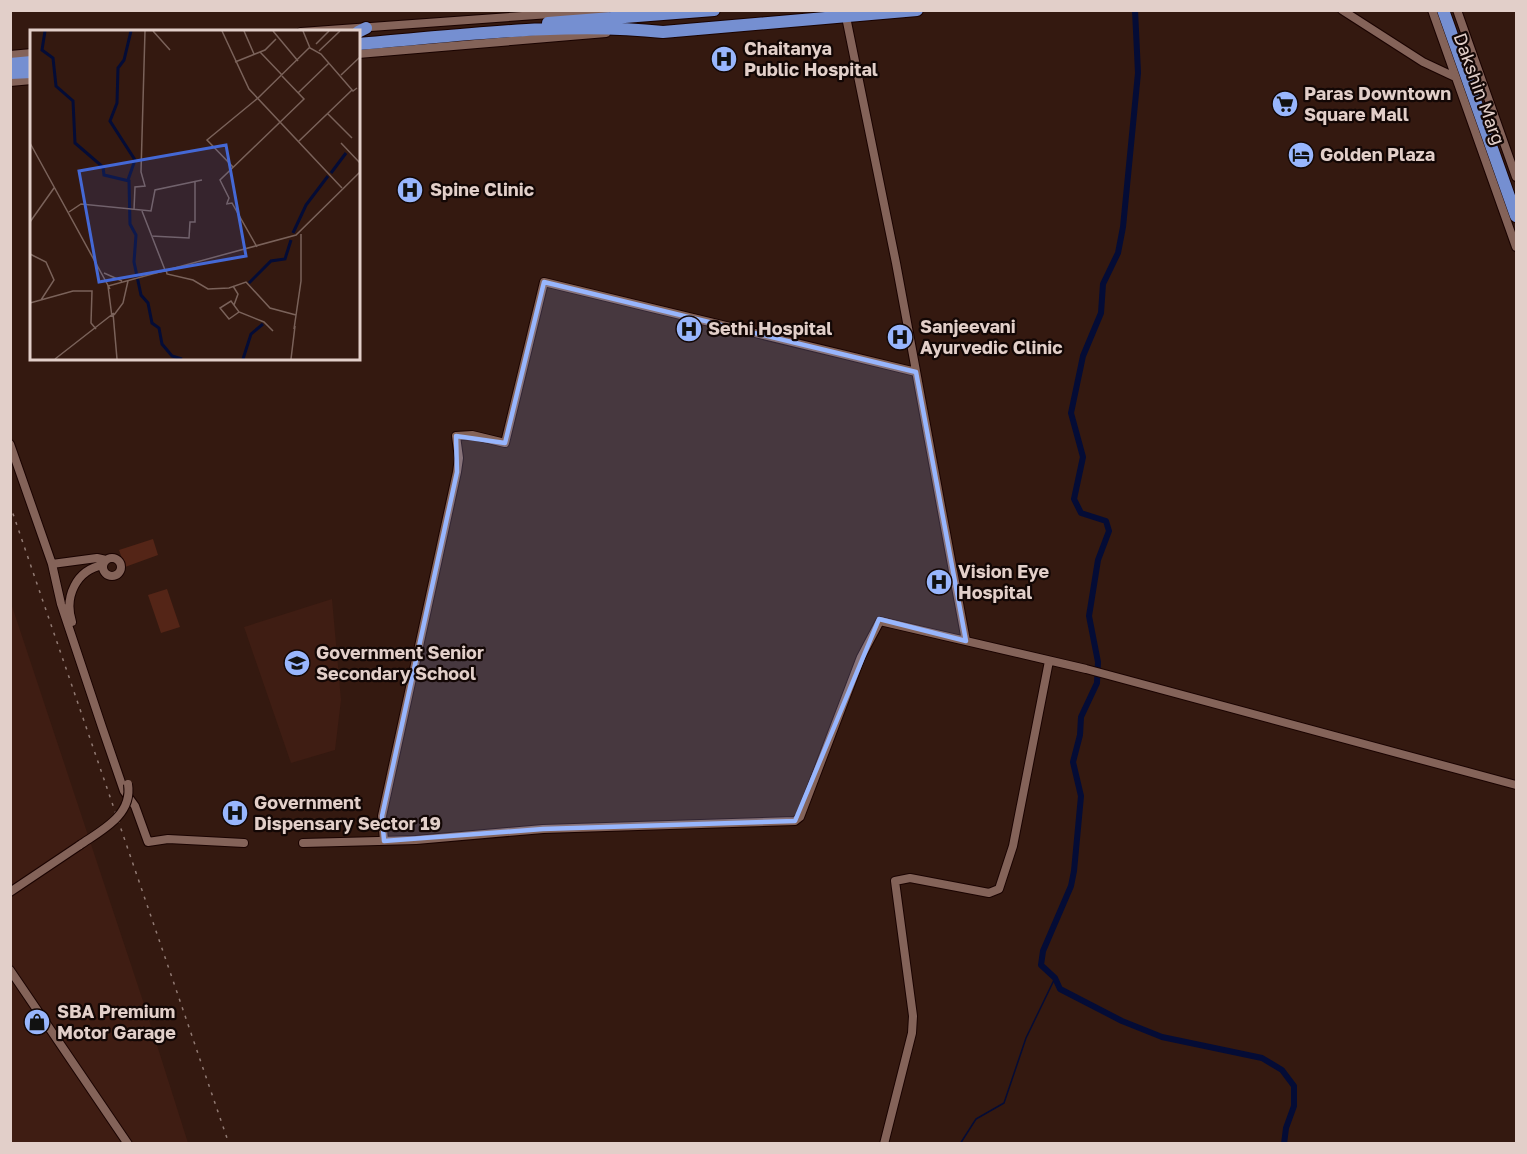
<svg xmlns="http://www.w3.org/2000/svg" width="1527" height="1154" font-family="'Golos Text',sans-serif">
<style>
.built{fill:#3f1d13}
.green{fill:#542517}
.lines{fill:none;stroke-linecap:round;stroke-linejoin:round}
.stream{stroke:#040c36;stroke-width:1.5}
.canal{stroke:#040c36;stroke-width:6}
.minor-casing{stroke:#1a0300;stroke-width:10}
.highway-casing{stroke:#1a0300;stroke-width:14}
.minor{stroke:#846359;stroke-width:8}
.highway{stroke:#758fd1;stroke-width:12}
.rail{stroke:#917a73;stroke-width:1.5;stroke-dasharray:3 6;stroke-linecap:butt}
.minor-bridge-casing{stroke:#1a0300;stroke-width:10;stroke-linecap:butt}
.minor-bridge{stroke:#846359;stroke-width:8}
.marked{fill:#98b6fd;fill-opacity:0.2;stroke:#98b6fd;stroke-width:4.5;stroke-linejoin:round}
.labels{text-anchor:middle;stroke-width:4.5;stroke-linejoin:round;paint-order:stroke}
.poi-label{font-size:18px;font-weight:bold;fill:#e2cfc9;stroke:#130705;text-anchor:start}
.street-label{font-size:18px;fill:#e2cfc9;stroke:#130705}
.inset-river{fill:none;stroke:#040c36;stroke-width:3}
.inset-road{fill:none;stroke:#7a625a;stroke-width:1.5}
.view{fill:#4468d5;fill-opacity:0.15;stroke:#4468d5;stroke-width:3}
.inset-edge{fill:none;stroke:#e2cfc9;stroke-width:3}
</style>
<rect width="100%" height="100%" fill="#341910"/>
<path class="built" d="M 332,599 L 341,700 L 335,750 L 291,763 L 244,627 Z
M 10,600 L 144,1004 L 188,1143 L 11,1143 Z"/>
<path class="green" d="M 153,539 L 158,555 L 125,567 L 119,550 Z
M 167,589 L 180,627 L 161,633 L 148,595 Z"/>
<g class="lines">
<path class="stream" d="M 960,1144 L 976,1119 L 1004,1103 L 1026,1038 L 1055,978"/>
<path class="canal" d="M 1135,10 L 1138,73 L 1123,227 L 1118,253 L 1103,284 L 1101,313 L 1083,356 L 1071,413 L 1083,457 L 1074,499 L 1081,513 L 1106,521 L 1109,531 L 1098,560 L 1089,616 L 1098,662 L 1097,683 L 1081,717 L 1080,735 L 1073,762 L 1081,796 L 1074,871 L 1071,886 L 1043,951 L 1041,965 L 1055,978 L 1060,989 L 1122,1021 L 1162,1037 L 1262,1058 L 1282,1070 L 1294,1086 L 1294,1106 L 1286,1128 L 1284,1144"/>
<defs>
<path id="minor" d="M 1342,10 L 1423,62 L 1455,77
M 1432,10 L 1516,247
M 1457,10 L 1516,177
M 845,12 L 896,263 L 966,641
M 301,32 L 606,10
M 358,54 L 606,33
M 10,55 L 32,53
M 10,82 L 32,80
M 10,444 L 52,564 L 97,558 L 106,560
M103 567a9 9 0 1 1 18 0a9 9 0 1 1-18 0Z
M 52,564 L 61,604 L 102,727 L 124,791 L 135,806 L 148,842 L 168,839 L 244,843
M 72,622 C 64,597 76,570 103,565
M 384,841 L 382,816 L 457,472 L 459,458 L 456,436 L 472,435 L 505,443 L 544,282 L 916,372
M 303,843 L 416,840 L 543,829 L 795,821 L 800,817 L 861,657 L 880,621 L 1086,669 L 1516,785
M 10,892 L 80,845
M 10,970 L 128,1144
M 884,1144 L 912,1033 L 913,1016 L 895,881 L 910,878 L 989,893 L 999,889 L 1013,846 L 1049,661"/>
<path id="highway" d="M 1443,10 L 1516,216
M 548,23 L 714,10
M 358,32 L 366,28
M 358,44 C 458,36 565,21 663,32 L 917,10
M 10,64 L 32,62
M 10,73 L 32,72"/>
</defs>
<use href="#minor" class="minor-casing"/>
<use href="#highway" class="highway-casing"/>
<use href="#minor" class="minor"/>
<use href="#highway" class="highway"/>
<path class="rail" d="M 10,505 L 229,1144"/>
<defs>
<path id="minor-bridge" d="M 80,845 C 102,830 133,815 128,784"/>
</defs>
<use href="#minor-bridge" class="minor-bridge-casing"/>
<use href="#minor-bridge" class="minor-bridge"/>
</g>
<path class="marked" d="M 544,282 L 916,372 L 966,641 L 879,619 L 795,821 L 543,829 L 384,841 L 382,816 L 457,472 L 456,436 L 505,443 Z"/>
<defs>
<symbol id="hospital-disc" viewBox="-11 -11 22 22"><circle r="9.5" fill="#98b6fd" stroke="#130705"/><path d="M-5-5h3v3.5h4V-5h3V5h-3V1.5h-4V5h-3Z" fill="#111"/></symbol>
<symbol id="supermarket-disc" viewBox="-11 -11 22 22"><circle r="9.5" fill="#98b6fd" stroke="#130705"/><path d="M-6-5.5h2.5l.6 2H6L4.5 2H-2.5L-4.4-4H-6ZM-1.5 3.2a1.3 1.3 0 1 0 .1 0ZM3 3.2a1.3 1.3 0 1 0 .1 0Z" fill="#111"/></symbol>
<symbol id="hotel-disc" viewBox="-11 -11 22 22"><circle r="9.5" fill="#98b6fd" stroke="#130705"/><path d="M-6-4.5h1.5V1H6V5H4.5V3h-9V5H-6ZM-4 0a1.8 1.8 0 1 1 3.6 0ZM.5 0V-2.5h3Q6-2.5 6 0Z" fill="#111"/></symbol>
<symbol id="school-disc" viewBox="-11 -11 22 22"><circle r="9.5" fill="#98b6fd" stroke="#130705"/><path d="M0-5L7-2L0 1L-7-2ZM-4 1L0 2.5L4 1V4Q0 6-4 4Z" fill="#111"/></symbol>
<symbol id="shop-disc" viewBox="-11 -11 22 22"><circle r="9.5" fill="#98b6fd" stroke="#130705"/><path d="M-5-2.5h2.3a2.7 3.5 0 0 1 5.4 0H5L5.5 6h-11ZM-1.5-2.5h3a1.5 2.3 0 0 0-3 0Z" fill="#111"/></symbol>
</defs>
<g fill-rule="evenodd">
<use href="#hospital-disc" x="709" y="44" width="30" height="30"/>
<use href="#supermarket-disc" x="1270" y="89" width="30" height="30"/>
<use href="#hotel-disc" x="1286" y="140" width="30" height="30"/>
<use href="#hospital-disc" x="395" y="175" width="30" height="30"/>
<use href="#hospital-disc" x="674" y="314" width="30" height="30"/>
<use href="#hospital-disc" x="885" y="322" width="30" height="30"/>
<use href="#hospital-disc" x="924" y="567" width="30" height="30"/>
<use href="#school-disc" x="282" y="648" width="30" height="30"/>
<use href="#hospital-disc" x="220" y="798" width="30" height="30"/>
<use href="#shop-disc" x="22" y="1007" width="30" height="30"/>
</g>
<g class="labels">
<g class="poi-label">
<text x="744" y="55">Chaitanya<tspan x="744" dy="21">Public Hospital</tspan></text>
<text x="1304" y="100">Paras Downtown<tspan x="1304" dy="21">Square Mall</tspan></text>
<text x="1320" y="161">Golden Plaza</text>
<text x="430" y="196">Spine Clinic</text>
<text x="920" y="333">Sanjeevani<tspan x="920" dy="21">Ayurvedic Clinic</tspan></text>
<text x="708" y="335">Sethi Hospital</text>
<text x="958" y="578">Vision Eye<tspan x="958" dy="21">Hospital</tspan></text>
<text x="316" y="659">Government Senior<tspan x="316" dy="21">Secondary School</tspan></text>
<text x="254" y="809">Government<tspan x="254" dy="21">Dispensary Sector 19</tspan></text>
<text x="57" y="1018">SBA Premium<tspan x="57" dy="21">Motor Garage</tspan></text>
</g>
<g class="street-label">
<text transform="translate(1479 89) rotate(70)" y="6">Dakshin Marg</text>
</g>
</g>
<g transform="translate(30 30)">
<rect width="330" height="330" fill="#341910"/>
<path class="inset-river" d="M 15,1 L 12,20 L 23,28 L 26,56 L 43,71 L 45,113 L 73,137 L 74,145 L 99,151 L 100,194 L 106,205 L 104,232 L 111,265 L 118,273 L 122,293 L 129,298 L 132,314 L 142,326 L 152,329M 301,143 L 316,123M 98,150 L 105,130 L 80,91 L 87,73 L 88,38 L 94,30 L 101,1M 263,203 L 276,175 L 298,146M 219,253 L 241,231 L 255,229 L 261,210M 213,329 L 221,304 L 233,294"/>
<path class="inset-road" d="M 123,1 L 140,20M 192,1 L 219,59 L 312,158M 214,1 L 224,24M 243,1 L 268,31M 273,1 L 280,18 L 291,24 L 323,61 L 327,58M 286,14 L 299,1M 289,21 L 310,1M 230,22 L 252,45M 205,32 L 235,20 L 246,9M 311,45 L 330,27M 268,63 L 299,33M 298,84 L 322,108M 269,111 L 322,60M 0,113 L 80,259M 311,113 L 330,133M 203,137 L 177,110 L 228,68 L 280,17M 197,173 L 199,168 L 190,150 L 274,69 L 252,46M 196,174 L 202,173 L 227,217M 104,180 L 105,157 L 115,156 L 111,142 L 115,1M 112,181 L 135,240M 39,182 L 51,174 L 121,181 L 125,160 L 172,150M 0,192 L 24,158M 121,206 L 159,208 L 160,192 L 165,192 L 165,152M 0,224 L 16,232 L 24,250 L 11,270M 136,239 L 137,244 L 163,250 L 178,259 L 199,258 L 216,252 L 240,278 L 266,285M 74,243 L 92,251M 203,256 L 208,264 L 204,275M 0,273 L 43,261 L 62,261 L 61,293 L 66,299M 209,282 L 199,289 L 190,278 L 201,271 L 209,282 L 234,292 L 243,301M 83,283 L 87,329M 84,285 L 93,273 L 98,251M 82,287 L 78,256 L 266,205 L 330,142M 264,299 L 271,251 L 271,204M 25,329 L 84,283M 261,329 L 265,296"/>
<path class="view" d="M 196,115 L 216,226 L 69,252 L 49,141 Z"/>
<rect width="330" height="330" class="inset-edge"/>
</g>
<rect width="1527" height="1154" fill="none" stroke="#e2cfc9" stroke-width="24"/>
</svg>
